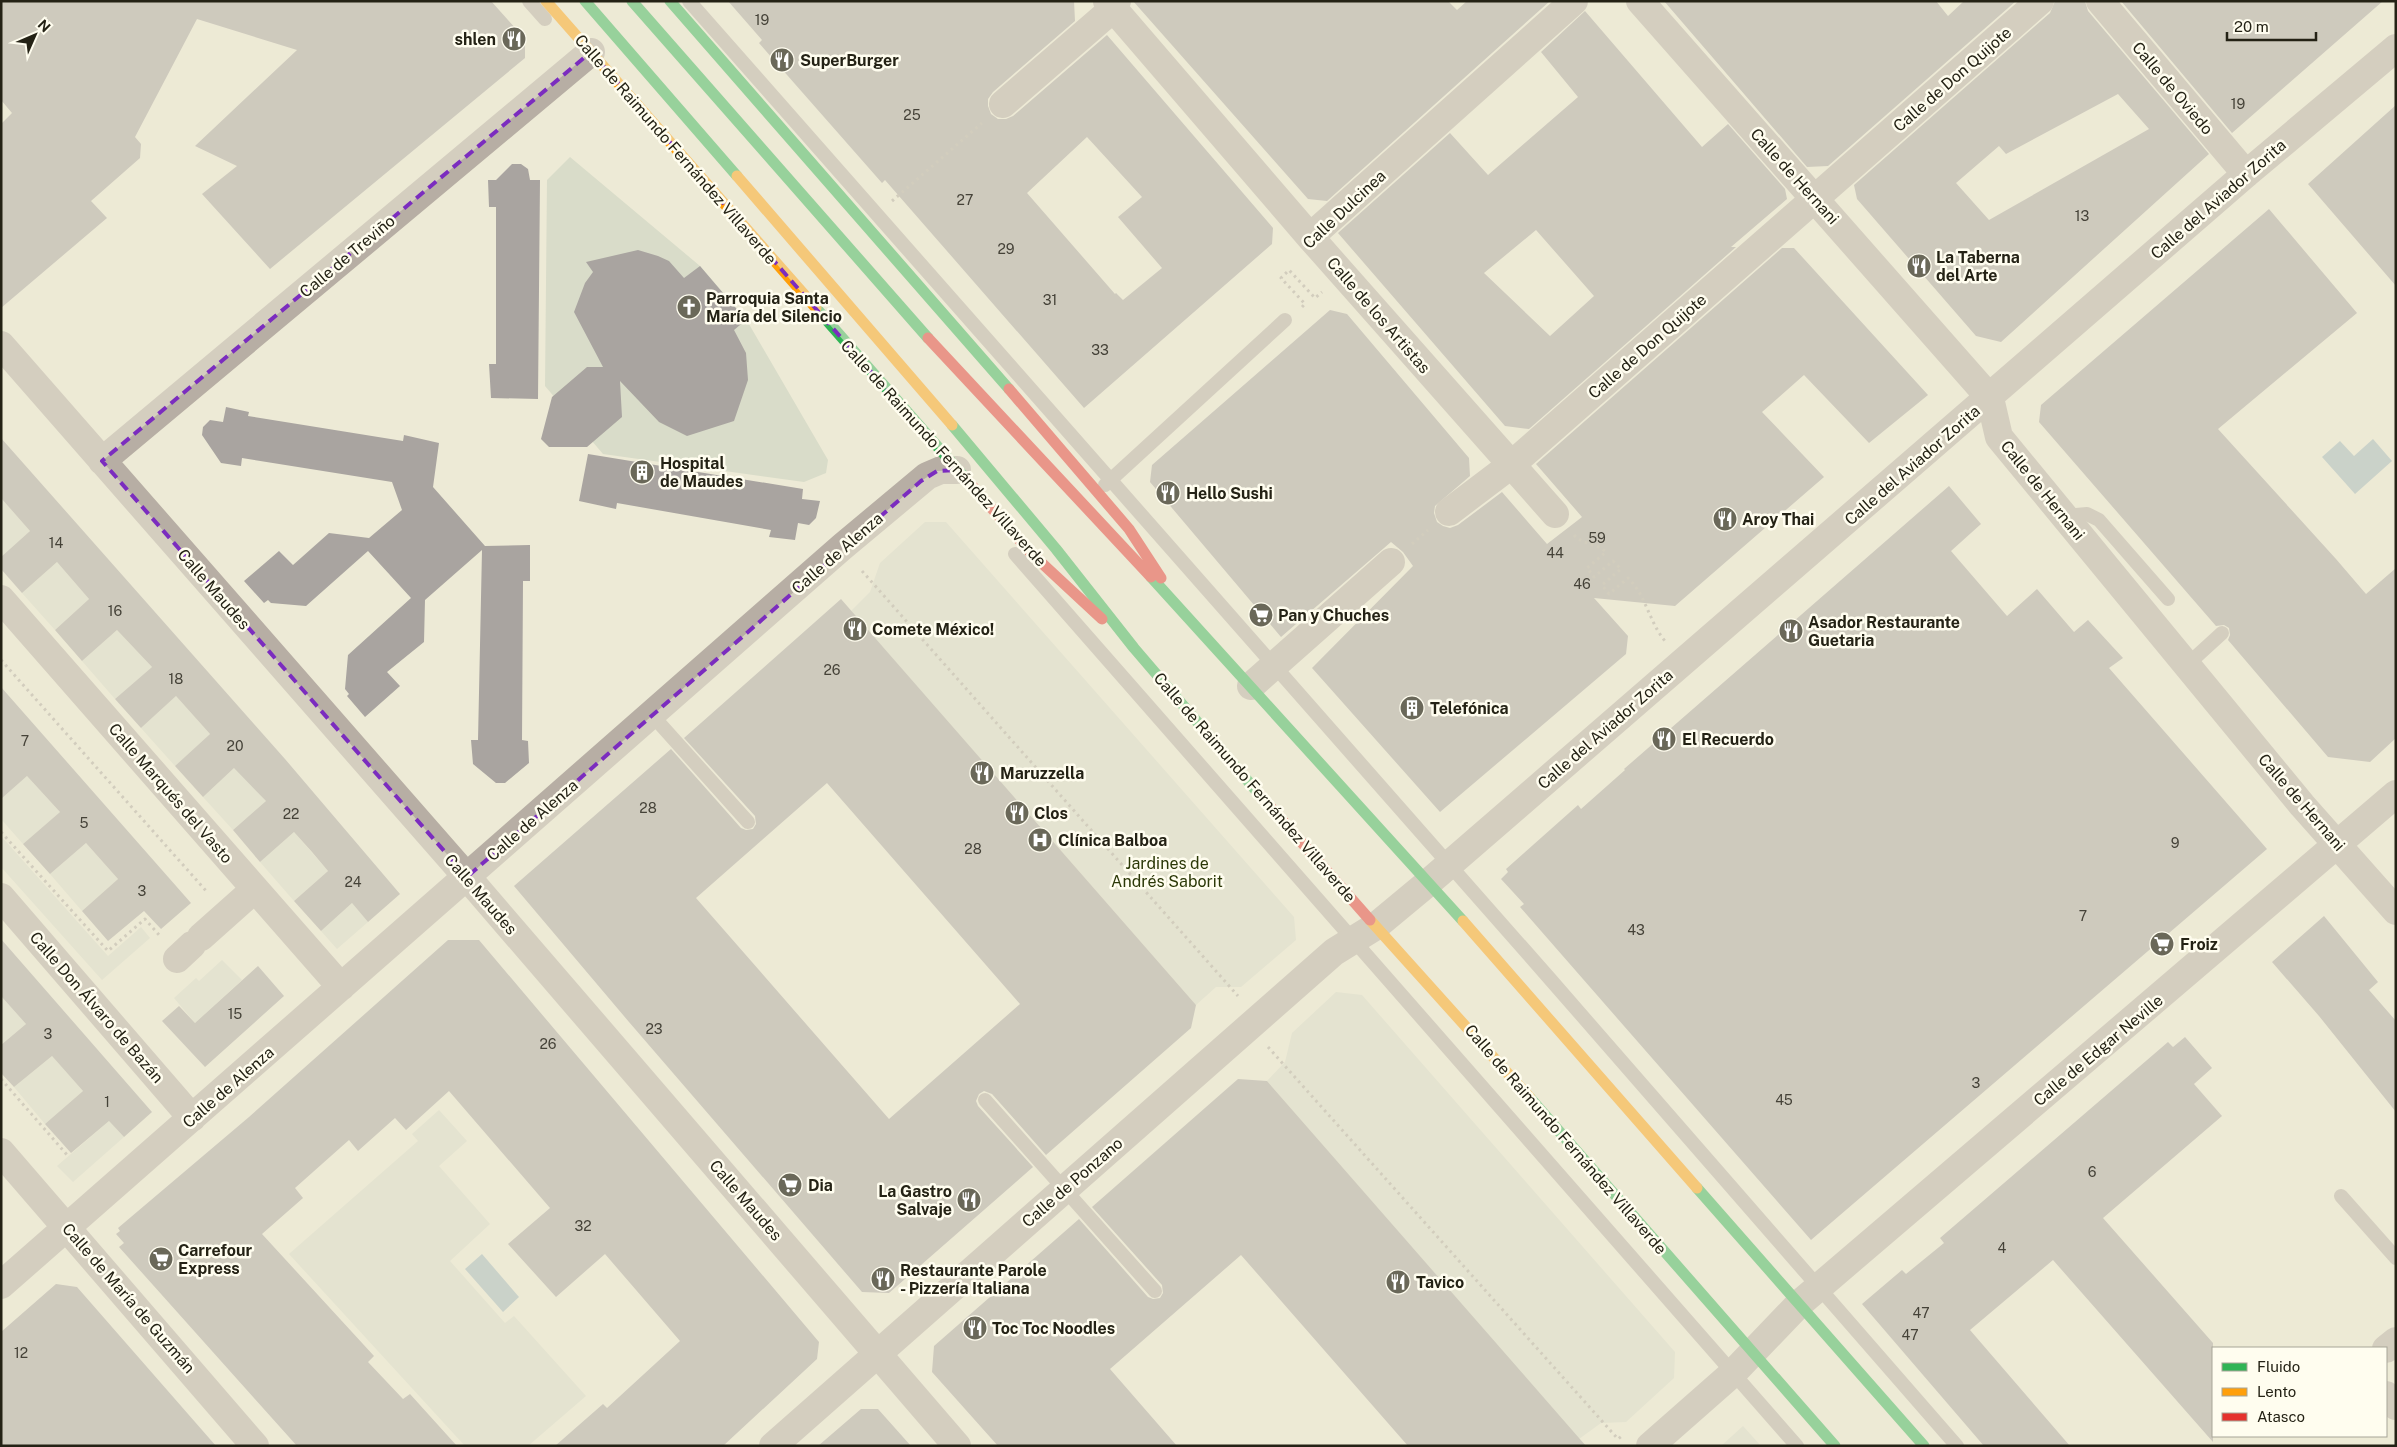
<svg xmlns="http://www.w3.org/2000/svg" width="2397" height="1447" font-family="'Public Sans',sans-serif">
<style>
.green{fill:#d9dcc9}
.water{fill:#a1b7bb}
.building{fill:#a9a4a0;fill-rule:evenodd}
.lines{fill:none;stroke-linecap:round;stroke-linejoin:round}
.path{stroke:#b2aba1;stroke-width:3;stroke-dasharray:2.5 4;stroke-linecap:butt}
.lane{stroke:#b7aea4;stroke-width:14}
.street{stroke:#b7aea4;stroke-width:28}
.fast{stroke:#30b455;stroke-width:11}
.slow{stroke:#ff9f0a;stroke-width:11}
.jam{stroke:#e5322d;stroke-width:11}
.marked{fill:none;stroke:#7b2cbf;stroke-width:4;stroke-dasharray:10 6;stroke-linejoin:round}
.labels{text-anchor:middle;stroke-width:5;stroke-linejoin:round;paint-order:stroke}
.number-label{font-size:14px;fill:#454238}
.poi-label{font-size:16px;font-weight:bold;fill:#242215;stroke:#fffdef;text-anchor:start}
.street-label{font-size:16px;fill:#242215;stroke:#fffdef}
.park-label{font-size:16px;fill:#2b3807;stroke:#fffdef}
</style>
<rect width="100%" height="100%" fill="#edead6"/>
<path class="green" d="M 570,157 L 700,266 L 746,319 L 828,460 L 826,473 L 804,482 L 603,454 L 545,386 L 547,180 Z
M 1,498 L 30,531 L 1,557 Z
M 925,522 L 946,522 L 1294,917 L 1296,940 L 1241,987 L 1216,987 L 1196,1005 L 851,611 L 870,592 L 880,563 Z
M 57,562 L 89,599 L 55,630 L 22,593 Z
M 117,630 L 152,667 L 115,699 L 82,661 Z
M 176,696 L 210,734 L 175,766 L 141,728 Z
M 235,767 L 266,801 L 233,830 L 203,797 Z
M 27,776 L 60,812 L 23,844 L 1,819 L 1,799 Z
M 294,832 L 328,871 L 294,901 L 260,862 Z
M 1,836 L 108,956 L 141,927 L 150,938 L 102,980 L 1,867 Z
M 86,843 L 118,879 L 82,911 L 50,874 Z
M 352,903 L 368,922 L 337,949 L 321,931 Z
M 222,960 L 242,980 L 195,1023 L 174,998 L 196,978 L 199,981 Z
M 1336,992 L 1362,995 L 1675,1352 L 1674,1378 L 1626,1422 L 1601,1423 L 1579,1439 L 1267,1081 L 1285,1062 L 1292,1033 Z
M 1,996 L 26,1024 L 1,1045 Z
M 52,1056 L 83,1091 L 45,1124 L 14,1087 Z
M 439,1110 L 467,1141 L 439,1166 L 490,1224 L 450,1261 L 505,1323 L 514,1316 L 586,1396 L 528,1446 L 465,1446 L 289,1254 L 418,1141 L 412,1134 Z
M 109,1121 L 124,1137 L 73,1182 L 57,1166 Z
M 1743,1426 L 1761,1446 L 1721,1446 Z"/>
<path class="water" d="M 2373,439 L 2392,461 L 2355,494 L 2322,457 L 2340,441 L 2354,456 Z
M 482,1254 L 519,1297 L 503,1312 L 465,1269 Z"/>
<path class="building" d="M 1,1 L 491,1 L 525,39 L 525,58 L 270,269 L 202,194 L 237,166 L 195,146 L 297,50 L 197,19 L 135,137 L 141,144 L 140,158 L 91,201 L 107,218 L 1,308 L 1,124 L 12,113 L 1,100 Z
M 728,1 L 1074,1 L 1075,21 L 993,92 L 988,99 L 988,106 L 991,114 L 998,119 L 1006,119 L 1013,116 L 1107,35 L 1273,228 L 1272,244 L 1084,408 L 885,180 L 882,183 L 759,43 L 762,40 ZM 1087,137 L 1142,197 L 1118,217 L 1162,268 L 1123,300 L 1116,293 L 1115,294 L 1027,193 Z
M 1133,1 L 1448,1 L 1457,10 L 1467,1 L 1550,1 L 1327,201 L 1308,199 Z
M 1664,1 L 1936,1 L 1948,16 L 1964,1 L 2016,1 L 1828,166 L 1807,167 Z
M 2055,1 L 2085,1 L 2088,11 L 2209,154 L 2001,342 L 1976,336 L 1857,199 L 1854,185 L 2050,13 ZM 2118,94 L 2149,129 L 1989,220 L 1956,183 L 1999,146 L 2006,154 Z
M 2121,1 L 2383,1 L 2232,133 Z
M 1585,11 L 1702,147 L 1728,124 L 1785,189 L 1787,199 L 1731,247 L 1736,247 L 1529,429 L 1505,426 L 1338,233 L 1450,133 L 1488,175 L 1578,97 L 1541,52 ZM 1536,230 L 1594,296 L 1550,336 L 1484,273 Z
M 2396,105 L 2396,286 L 2308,184 Z
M 512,164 L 521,164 L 528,169 L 530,180 L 540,180 L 538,399 L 491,398 L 489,364 L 496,364 L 496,207 L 489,207 L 488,180 L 496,180 Z
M 2269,209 L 2357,313 L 2218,429 L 2336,559 L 2366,594 L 2396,568 L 2396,738 L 2370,762 L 2328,757 L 2234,647 L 2228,640 L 2230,635 L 2229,628 L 2224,625 L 2216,626 L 2039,422 L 2041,405 Z
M 1782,248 L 1794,248 L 1928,395 L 1869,443 L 1804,375 L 1762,412 L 1824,477 L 1675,606 L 1594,598 L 1628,636 L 1626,654 L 1440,812 L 1312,668 L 1413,566 L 1403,552 L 1391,542 L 1281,637 L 1150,482 L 1152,465 L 1330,310 L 1347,314 L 1469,458 L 1470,476 L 1435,506 L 1434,513 L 1437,522 L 1443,526 L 1450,528 L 1458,525 L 1502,492 L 1547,544 L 1582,517 L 1536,464 Z
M 638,250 L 658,256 L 669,261 L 684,278 L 700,266 L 746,320 L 734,330 L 746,353 L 748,380 L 734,421 L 687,436 L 659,422 L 620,381 L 622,417 L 587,447 L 549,447 L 541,439 L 552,397 L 587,367 L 603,367 L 574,312 L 585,283 L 593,272 L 586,262 Z
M 226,407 L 249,412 L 248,416 L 403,441 L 404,435 L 439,443 L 433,487 L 485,546 L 530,545 L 530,581 L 523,581 L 522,740 L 528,741 L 529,763 L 505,783 L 496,783 L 473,764 L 471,740 L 478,740 L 482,550 L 425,600 L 424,642 L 387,672 L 400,686 L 365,717 L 347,696 L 349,694 L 345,689 L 348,655 L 411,598 L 368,551 L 306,606 L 271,603 L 268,600 L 264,603 L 244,581 L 279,551 L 293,565 L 329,533 L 369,538 L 402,510 L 392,482 L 242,458 L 241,466 L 221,463 L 202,435 L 203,427 L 210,420 L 223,422 Z
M 1,438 L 285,759 L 400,894 L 368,922 L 352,903 L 321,931 L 294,901 L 328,871 L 312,852 L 294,832 L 260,862 L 233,830 L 266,801 L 234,768 L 203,797 L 175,766 L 210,734 L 176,696 L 141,728 L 115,699 L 152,667 L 117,630 L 82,661 L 55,630 L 89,599 L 57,562 L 22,593 L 1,569 L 1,557 L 30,531 L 1,498 Z
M 588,454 L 803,489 L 802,499 L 820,501 L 816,518 L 809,525 L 798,523 L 795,540 L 769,537 L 771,530 L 617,503 L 616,509 L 579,501 Z
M 1949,486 L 1981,524 L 1951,551 L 2007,616 L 2037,589 L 2074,632 L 2088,620 L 2123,658 L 2109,668 L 2267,849 L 1811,1240 L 1520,907 L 1524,904 L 1501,879 L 1508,872 L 1506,869 L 1578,805 L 1581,809 L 1625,770 L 1624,769 Z
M 841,599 L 1196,1005 L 1191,1028 L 1046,1155 L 992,1094 L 984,1091 L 979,1094 L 976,1101 L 978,1106 L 1033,1167 L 889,1293 L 862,1292 L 629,1022 L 514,886 L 671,749 L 741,828 L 746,830 L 753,829 L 756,824 L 755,816 L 684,738 ZM 827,783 L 1020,1004 L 889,1119 L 696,898 Z
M 1,687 L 191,903 L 161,929 L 144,911 L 108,941 L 82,911 L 118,879 L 86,843 L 50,874 L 23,844 L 60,812 L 27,776 L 1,799 Z
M 2324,916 L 2378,982 L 2369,990 L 2396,1021 L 2396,1112 L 2319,1016 L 2272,962 Z
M 1,939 L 152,1112 L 124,1137 L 109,1121 L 71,1153 L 45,1124 L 83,1091 L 52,1056 L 14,1087 L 1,1073 L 1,1045 L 26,1024 L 1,996 Z
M 448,940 L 479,940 L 819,1342 L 817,1359 L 723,1446 L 555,1446 L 603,1404 L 607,1408 L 680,1341 L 605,1254 L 556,1297 L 508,1244 L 550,1208 L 449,1091 L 406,1130 L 395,1118 L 358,1151 L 349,1140 L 295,1188 L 303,1198 L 262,1234 L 374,1356 L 368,1362 L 403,1399 L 410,1394 L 457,1446 L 297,1446 L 119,1247 L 124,1243 L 116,1234 L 120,1231 L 118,1228 L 249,1117 Z
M 258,966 L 284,996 L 205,1067 L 162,1021 L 179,1006 L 195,1023 Z
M 2185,1037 L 2212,1068 L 2194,1084 L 2222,1116 L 2103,1218 L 2213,1343 L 2213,1442 L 2053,1260 L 1970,1330 L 2070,1446 L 1984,1446 L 1862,1304 L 1902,1270 L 1906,1274 L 1944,1243 L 1940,1238 L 2168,1042 L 2173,1047 Z
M 1238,1079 L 1267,1081 L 1586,1446 L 1408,1446 L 1241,1255 L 1110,1369 L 1177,1446 L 998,1446 L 932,1372 L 934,1346 L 1079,1219 L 1148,1297 L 1153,1299 L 1160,1298 L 1163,1293 L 1162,1285 L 1092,1207 Z
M 56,1284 L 77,1287 L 216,1446 L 1,1446 L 1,1332 Z
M 861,1409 L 878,1409 L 911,1446 L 818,1446 Z"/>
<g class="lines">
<path class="path" d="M 892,201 L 982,123
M 1302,307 L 1305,304 L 1281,278 L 1289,270 L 1315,298 L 1322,292
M 1574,535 C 1583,545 1597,543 1606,552 L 1587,568 L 1594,577 L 1613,561 L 1621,569 L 1602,585 L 1609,594 L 1628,578 C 1646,595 1649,622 1665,641
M 1412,544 L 1428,530
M 862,571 L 1238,996
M 1,660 L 208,893
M 1,832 L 108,951 L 145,919 L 160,936
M 1268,1047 L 1618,1439 L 1622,1436
M 1,1079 L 68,1156"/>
<path class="lane" d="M 529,1 L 545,19
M 689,1 L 1550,979 L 1957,1446
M 1105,485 L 1285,320
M 2065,516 L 2087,514 L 2099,520 L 2168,599
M 1015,554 L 1797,1446
M 2187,665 L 2222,633
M 652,715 L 748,822
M 985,1100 L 1155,1291
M 2341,1196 L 2396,1258"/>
<path class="street" d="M 1107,1 L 1310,237 L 1555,514
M 1640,1 L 1990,398 L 1999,437 L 2302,805 L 2396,911
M 2100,1 L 2246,174
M 1003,104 L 1114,8 L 1117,1
M 1310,237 L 1574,1
M 1,345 L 467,877 L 957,1446
M 102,461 L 591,52
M 1449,512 L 1511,465 L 2040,1
M 1,599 L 341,987
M 1251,686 L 1391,562
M 1,897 L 192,1118
M 201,937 L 255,889
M 177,959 L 192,945
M 1,1152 L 255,1446
M 1,1285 L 842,547 L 927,476 L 941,470 L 957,470
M 2386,1349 L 2396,1341
M 2386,1395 L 2396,1406
M 773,1446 L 1334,952 L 1376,926 L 1429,882 L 2246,174 L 2396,48
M 1650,1446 L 1733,1373 L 1799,1304 L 2396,794"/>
<path class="fast" d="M 585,1 L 737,176
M 632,1 L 928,338
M 670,1 L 1009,389
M 816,308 L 966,479
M 952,425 L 1056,549 L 1134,648 L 1259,794
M 1151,577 L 1463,921
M 1530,1098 L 1835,1446
M 1697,1188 L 1924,1446"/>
<path class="slow" d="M 546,1 L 816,308
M 737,176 L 952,425
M 1370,920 L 1530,1098
M 1463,921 L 1697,1188"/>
<path class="jam" d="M 928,338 L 1151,577
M 1009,389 L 1129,529 L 1161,578
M 966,479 L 1032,554 L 1102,619
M 1259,794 L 1370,920"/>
</g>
<path d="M0 0H2397V1447H0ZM 591,52 L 957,470 L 937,471 L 921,481 L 467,877 L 102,461 Z" fill="#edead6" fill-opacity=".55" fill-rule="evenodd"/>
<path class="marked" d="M 591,52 L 957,470 L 937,471 L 921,481 L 467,877 L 102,461 Z"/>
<defs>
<symbol id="restaurant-disc" viewBox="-11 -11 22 22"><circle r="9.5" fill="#6a6859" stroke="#fffdef"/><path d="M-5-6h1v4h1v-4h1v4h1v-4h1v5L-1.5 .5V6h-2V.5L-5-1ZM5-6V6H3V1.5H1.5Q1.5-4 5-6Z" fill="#fff"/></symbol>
<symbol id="church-disc" viewBox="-11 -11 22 22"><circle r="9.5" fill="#6a6859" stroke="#fffdef"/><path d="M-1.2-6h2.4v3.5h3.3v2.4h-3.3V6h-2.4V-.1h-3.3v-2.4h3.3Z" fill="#fff"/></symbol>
<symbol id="building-disc" viewBox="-11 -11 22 22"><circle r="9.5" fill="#6a6859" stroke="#fffdef"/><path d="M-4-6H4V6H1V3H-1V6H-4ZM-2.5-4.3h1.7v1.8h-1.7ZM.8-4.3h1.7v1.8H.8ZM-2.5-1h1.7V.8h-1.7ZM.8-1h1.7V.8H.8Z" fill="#fff"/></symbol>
<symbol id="supermarket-disc" viewBox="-11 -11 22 22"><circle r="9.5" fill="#6a6859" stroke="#fffdef"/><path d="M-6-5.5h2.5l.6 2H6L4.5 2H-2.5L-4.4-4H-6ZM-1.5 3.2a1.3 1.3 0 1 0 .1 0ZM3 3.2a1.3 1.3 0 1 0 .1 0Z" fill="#fff"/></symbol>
<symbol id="hospital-disc" viewBox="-11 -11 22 22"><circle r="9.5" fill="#6a6859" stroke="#fffdef"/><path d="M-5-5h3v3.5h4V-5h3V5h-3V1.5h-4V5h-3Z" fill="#fff"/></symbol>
</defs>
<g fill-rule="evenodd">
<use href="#restaurant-disc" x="500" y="25" width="28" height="28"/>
<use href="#restaurant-disc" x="768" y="46" width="28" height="28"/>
<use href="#restaurant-disc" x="1905" y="252" width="28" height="28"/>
<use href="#church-disc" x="675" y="293" width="28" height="28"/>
<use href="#building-disc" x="628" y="458" width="28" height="28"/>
<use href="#restaurant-disc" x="1154" y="479" width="28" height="28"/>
<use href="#restaurant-disc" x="1711" y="505" width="28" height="28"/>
<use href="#supermarket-disc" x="1247" y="601" width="28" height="28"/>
<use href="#restaurant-disc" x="841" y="615" width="28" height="28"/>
<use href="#restaurant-disc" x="1777" y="617" width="28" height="28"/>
<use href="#building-disc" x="1398" y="694" width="28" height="28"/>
<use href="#restaurant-disc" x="1650" y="725" width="28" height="28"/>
<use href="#restaurant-disc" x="968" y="759" width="28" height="28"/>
<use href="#restaurant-disc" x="1003" y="799" width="28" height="28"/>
<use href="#hospital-disc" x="1026" y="826" width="28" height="28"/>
<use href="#supermarket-disc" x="2148" y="930" width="28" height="28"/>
<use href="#supermarket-disc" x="776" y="1171" width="28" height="28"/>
<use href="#restaurant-disc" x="955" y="1186" width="28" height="28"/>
<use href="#supermarket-disc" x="147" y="1245" width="28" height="28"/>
<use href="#restaurant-disc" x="869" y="1265" width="28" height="28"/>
<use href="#restaurant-disc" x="1384" y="1268" width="28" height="28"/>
<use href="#restaurant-disc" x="961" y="1314" width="28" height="28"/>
</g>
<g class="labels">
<g class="number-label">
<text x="762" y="25">19</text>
<text x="2238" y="109">19</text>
<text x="912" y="120">25</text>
<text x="965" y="205">27</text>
<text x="2082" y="221">13</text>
<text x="1006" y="254">29</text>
<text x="1050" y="305">31</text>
<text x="1100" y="355">33</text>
<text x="1597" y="543">59</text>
<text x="56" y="548">14</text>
<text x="1555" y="558">44</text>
<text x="1582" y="589">46</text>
<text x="115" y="616">16</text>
<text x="832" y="675">26</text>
<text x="176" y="684">18</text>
<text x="25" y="746">7</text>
<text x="235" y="751">20</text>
<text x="648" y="813">28</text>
<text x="291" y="819">22</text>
<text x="84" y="828">5</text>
<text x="2175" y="848">9</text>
<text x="973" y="854">28</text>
<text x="353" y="887">24</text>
<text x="142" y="896">3</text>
<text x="2083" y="921">7</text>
<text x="1636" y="935">43</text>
<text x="235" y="1019">15</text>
<text x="654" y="1034">23</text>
<text x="48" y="1039">3</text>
<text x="548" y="1049">26</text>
<text x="1976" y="1088">3</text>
<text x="1784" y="1105">45</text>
<text x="107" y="1107">1</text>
<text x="2092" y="1177">6</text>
<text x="583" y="1231">32</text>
<text x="2002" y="1253">4</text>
<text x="1921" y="1318">47</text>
<text x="1910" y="1340">47</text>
<text x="21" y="1358">12</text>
</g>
<g class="poi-label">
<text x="496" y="45" text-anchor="end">shlen</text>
<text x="800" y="66">SuperBurger</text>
<text x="1936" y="263">La Taberna<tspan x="1936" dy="18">del Arte</tspan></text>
<text x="706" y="304">Parroquia Santa<tspan x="706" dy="18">María del Silencio</tspan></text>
<text x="660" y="469">Hospital<tspan x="660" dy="18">de Maudes</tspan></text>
<text x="1186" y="499">Hello Sushi</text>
<text x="1742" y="525">Aroy Thai</text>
<text x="1278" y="621">Pan y Chuches</text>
<text x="1808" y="628">Asador Restaurante<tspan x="1808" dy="18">Guetaria</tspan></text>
<text x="872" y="635">Comete México!</text>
<text x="1430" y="714">Telefónica</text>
<text x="1682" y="745">El Recuerdo</text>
<text x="1000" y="779">Maruzzella</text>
<text x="1034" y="819">Clos</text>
<text x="1058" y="846">Clínica Balboa</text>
<text x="2180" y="950">Froiz</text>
<text x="808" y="1191">Dia</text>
<text x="952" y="1197" text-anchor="end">La Gastro<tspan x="952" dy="18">Salvaje</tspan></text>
<text x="178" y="1256">Carrefour<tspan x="178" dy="18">Express</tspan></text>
<text x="900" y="1276">Restaurante Parole<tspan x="900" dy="18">- Pizzería Italiana</tspan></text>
<text x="1416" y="1288">Tavico</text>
<text x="992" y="1334">Toc Toc Noodles</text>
</g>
<g class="street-label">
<text transform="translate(1952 79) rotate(-41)" y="6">Calle de Don Quijote</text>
<text transform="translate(2173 88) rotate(50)" y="6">Calle de Oviedo</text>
<text transform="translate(676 149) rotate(49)" y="6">Calle de Raimundo Fernández Villaverde</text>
<text transform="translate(1795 176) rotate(48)" y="6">Calle de Hernani</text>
<text transform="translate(2218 199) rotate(-41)" y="6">Calle del Aviador Zorita</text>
<text transform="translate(1344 209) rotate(-43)" y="6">Calle Dulcinea</text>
<text transform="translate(347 256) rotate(-40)" y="6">Calle de Treviño</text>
<text transform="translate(1379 315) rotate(49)" y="6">Calle de los Artistas</text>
<text transform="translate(1647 346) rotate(-41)" y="6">Calle de Don Quijote</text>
<text transform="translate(944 453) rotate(48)" y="6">Calle de Raimundo Fernández Villaverde</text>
<text transform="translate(1912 465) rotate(-41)" y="6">Calle del Aviador Zorita</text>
<text transform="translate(2043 490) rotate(51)" y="6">Calle de Hernani</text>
<text transform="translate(837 553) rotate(-41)" y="6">Calle de Alenza</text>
<text transform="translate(214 589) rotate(49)" y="6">Calle Maudes</text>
<text transform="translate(1605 729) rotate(-41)" y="6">Calle del Aviador Zorita</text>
<text transform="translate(1255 787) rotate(49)" y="6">Calle de Raimundo Fernández Villaverde</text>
<text transform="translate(171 793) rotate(49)" y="6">Calle Marqués del Vasto</text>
<text transform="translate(2302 802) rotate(49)" y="6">Calle de Hernani</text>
<text transform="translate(532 820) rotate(-41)" y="6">Calle de Alenza</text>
<text transform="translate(481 894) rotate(49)" y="6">Calle Maudes</text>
<text transform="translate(97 1007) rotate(49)" y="6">Calle Don Álvaro de Bazán</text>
<text transform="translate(2098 1050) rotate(-40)" y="6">Calle de Edgar Neville</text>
<text transform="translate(228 1087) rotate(-41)" y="6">Calle de Alenza</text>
<text transform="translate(1566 1139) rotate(49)" y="6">Calle de Raimundo Fernández Villaverde</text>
<text transform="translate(1072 1182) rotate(-41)" y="6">Calle de Ponzano</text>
<text transform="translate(746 1200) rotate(49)" y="6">Calle Maudes</text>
<text transform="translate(129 1298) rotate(49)" y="6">Calle de María de Guzmán</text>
</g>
<g class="park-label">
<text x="1167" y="869">Jardines de<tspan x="1167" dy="18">Andrés Saborit</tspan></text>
</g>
</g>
<rect width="2397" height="1447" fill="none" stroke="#242215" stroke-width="5"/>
<rect x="2212" y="1347" width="175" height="90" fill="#fffdef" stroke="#a7a598"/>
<rect x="2222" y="1363" width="25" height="8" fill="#30b455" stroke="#a7a598"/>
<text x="2257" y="1372" font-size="15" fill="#242215">Fluido</text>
<rect x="2222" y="1388" width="25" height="8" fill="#ff9f0a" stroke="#a7a598"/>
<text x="2257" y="1397" font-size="15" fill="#242215">Lento</text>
<rect x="2222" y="1413" width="25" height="8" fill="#e5322d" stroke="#a7a598"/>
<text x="2257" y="1422" font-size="15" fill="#242215">Atasco</text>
<g transform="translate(35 35) rotate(45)" stroke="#fffdef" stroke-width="4" paint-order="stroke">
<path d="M0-4L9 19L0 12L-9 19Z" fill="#242215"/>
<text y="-8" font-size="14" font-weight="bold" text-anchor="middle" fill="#242215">N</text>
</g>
<path d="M2227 32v8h89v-8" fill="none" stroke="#242215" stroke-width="2.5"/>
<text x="2234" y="32" font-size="15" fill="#242215" stroke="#fffdef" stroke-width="4" paint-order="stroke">20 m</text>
</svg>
